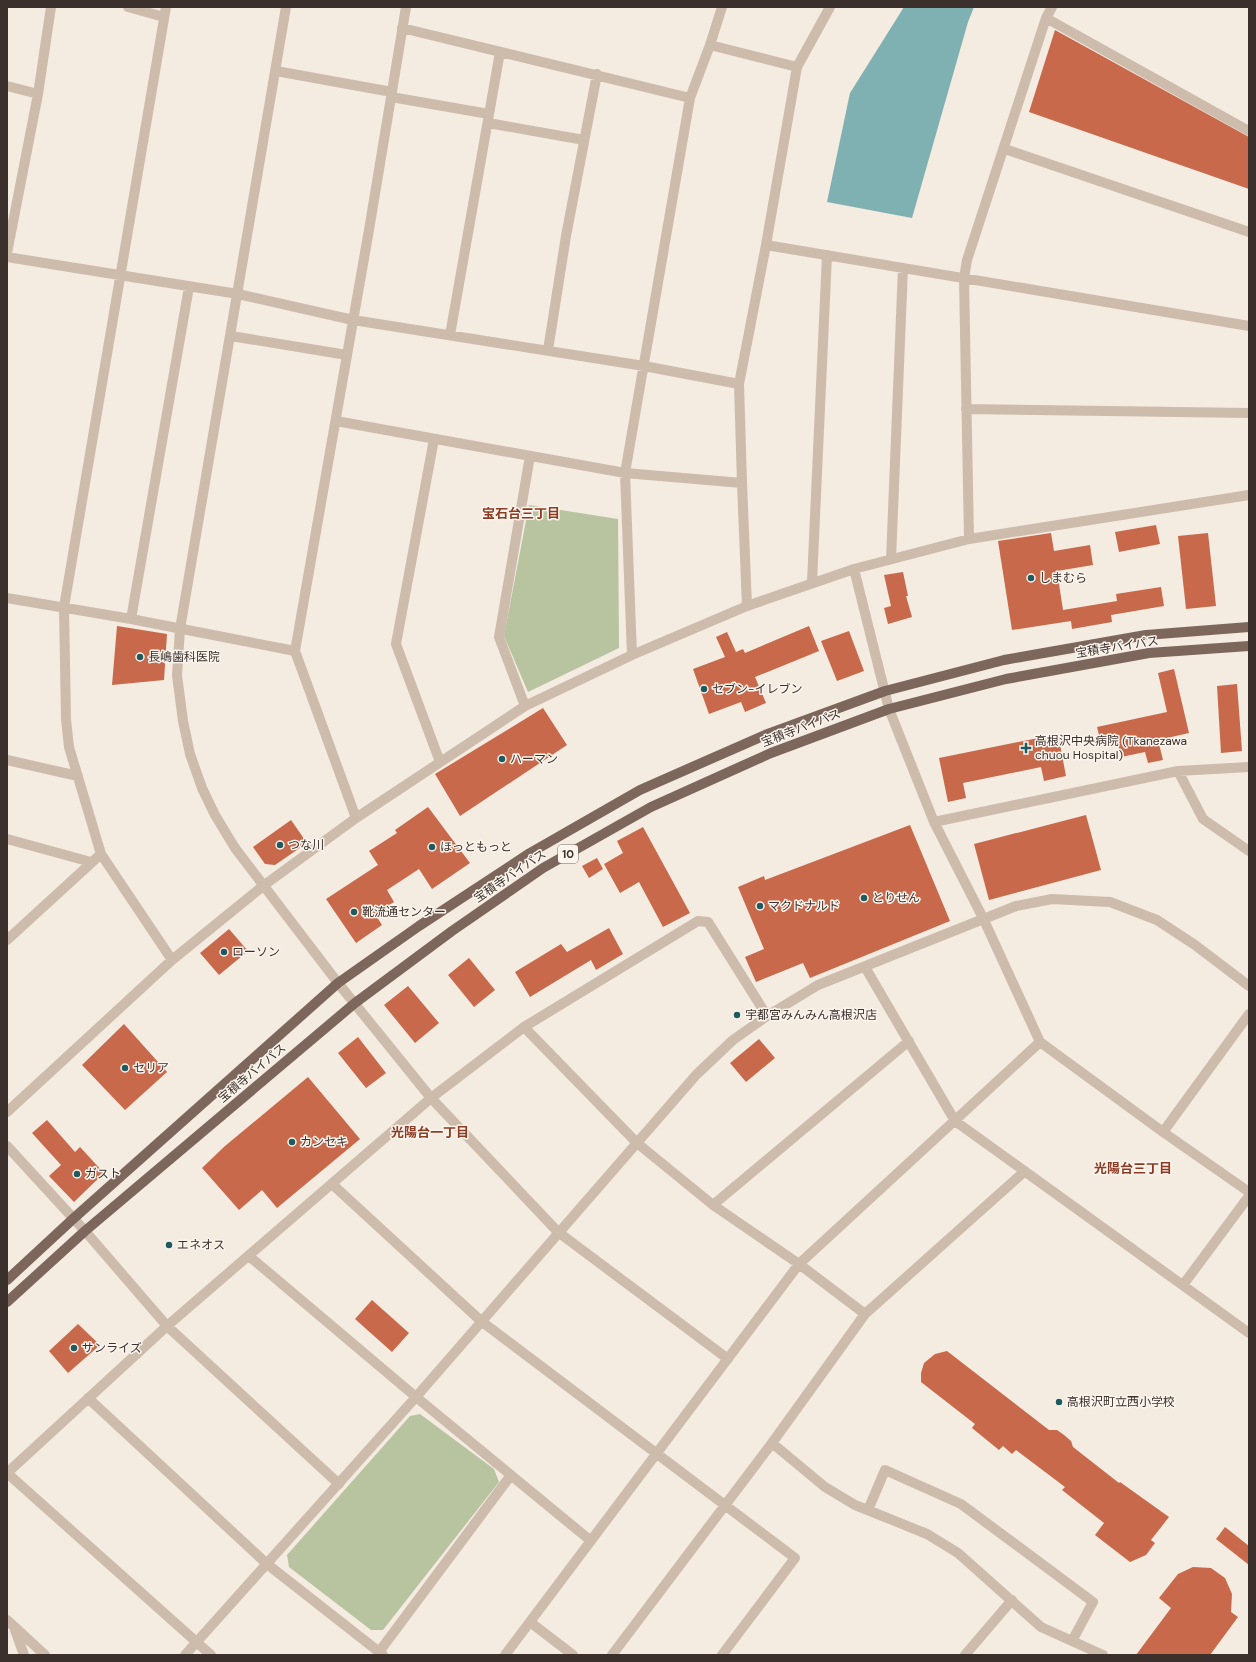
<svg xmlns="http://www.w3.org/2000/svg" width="1256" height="1662" font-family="'DM Sans','Noto Sans JP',sans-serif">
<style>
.green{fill:#b8c4a0}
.water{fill:#7fb0b2}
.building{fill:#c8694b}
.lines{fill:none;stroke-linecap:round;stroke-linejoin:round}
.minor{stroke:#cdbbac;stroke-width:10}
.tertiary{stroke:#cdbbac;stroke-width:10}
.primary{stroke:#7d675c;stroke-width:10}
.poi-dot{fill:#1f5a5e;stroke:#fbf5ee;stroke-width:1.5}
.labels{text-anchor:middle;stroke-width:3;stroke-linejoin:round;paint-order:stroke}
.shield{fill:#fbf5ee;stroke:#756b66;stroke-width:1}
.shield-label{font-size:11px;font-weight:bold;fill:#3b302b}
.poi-label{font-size:12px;fill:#3b302b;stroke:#fbf5ee;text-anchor:start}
.street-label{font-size:12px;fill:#3b302b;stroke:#fbf5ee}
.neighbourhood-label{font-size:13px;font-weight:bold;fill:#8c3b22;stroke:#fbf5ee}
</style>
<rect width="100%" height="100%" fill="#f4ebe1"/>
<path class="green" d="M 529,505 L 618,519 L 619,648 L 528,692 L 504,636 Z
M 420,1414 L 494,1469 L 499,1482 L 383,1630 L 371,1630 L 289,1567 L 287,1555 L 410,1416 Z"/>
<path class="water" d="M 904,7 L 974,7 L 968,22 L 912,218 L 827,202 L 850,93 Z"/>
<path class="building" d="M 1055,30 L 1249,137 L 1249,189 L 1029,112 Z
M 1156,525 L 1160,544 L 1119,552 L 1115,532 Z
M 1051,533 L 1054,551 L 1090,545 L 1093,565 L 1057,571 L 1063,610 L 1117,601 L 1116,594 L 1161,587 L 1164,606 L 1111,615 L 1112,622 L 1072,629 L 1071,621 L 1012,630 L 998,541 Z
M 1208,533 L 1216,606 L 1186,609 L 1178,536 Z
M 903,572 L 908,596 L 906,596 L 912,617 L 888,624 L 884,608 L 891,606 L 884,575 Z
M 117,626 L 167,634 L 164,680 L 112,685 Z
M 809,626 L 819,651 L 755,677 L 766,703 L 745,712 L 741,702 L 709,714 L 693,669 L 725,657 L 716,637 L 727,632 L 736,652 L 743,649 L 745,653 Z
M 849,631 L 864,671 L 837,681 L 821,641 Z
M 1174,669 L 1189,733 L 1158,740 L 1163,760 L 1148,763 L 1145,752 L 1121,757 L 1116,736 L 1100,739 L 1097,727 L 1167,712 L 1158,673 Z
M 1237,684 L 1242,751 L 1221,753 L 1217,686 Z
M 543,708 L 567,745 L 460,816 L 435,774 Z
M 1058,734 L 1066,776 L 1044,781 L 1041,767 L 963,783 L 966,798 L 948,802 L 939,758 Z
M 428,807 L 470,863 L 432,889 L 419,869 L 387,890 L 394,902 L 375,914 L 382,925 L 356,943 L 326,899 L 378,865 L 369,851 L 397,833 L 395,830 Z
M 1086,815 L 1101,870 L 989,900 L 974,844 Z
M 291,820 L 307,843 L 275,865 L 265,864 L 253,847 Z
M 910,825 L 950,921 L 810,978 L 803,963 L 756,982 L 745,957 L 764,949 L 738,887 L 764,876 L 765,880 Z
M 643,827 L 690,913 L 663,927 L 639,882 L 620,893 L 604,864 L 623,853 L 617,841 Z
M 597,858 L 603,869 L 589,878 L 582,866 Z
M 609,928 L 623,954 L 596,970 L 591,960 L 530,997 L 515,972 L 561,944 L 567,952 Z
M 229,929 L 248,951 L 219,975 L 200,953 Z
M 469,958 L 495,990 L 474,1007 L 448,975 Z
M 408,986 L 439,1023 L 415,1043 L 384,1005 Z
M 124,1024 L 167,1072 L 125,1110 L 82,1065 Z
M 358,1037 L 386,1073 L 366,1088 L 338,1053 Z
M 759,1039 L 775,1058 L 746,1082 L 730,1063 Z
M 308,1077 L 360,1139 L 277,1208 L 262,1190 L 239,1210 L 202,1168 L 225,1146 Z
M 47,1120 L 75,1152 L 80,1147 L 104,1173 L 74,1202 L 49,1176 L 61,1165 L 32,1133 Z
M 372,1300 L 409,1333 L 392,1352 L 355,1319 Z
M 78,1324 L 100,1345 L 68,1373 L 49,1351 Z
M 947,1351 L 1049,1430 L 1057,1430 L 1064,1435 L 1071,1441 L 1073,1447 L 1119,1483 L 1120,1482 L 1169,1517 L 1151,1540 L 1155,1543 L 1146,1555 L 1130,1562 L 1095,1535 L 1104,1523 L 1062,1490 L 1065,1487 L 1016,1450 L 1012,1454 L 1003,1446 L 999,1450 L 972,1428 L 975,1424 L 921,1382 L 921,1373 L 924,1363 L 935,1354 Z
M 1225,1527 L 1249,1546 L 1249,1565 L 1216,1539 Z
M 1193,1567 L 1211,1568 L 1225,1578 L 1232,1594 L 1231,1612 L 1238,1617 L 1210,1655 L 1136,1655 L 1171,1608 L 1159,1598 L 1178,1574 Z"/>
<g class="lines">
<path class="minor" d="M 128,7 L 164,17
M 166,7 L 64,607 L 66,719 L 69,747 L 101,854 L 172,960
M 1046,18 L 1249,131
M 402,28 L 690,98
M 710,45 L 797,67
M 276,71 L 392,92
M 7,86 L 38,94
M 391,97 L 489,114
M 488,123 L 584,140
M 1005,149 L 1249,232
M 766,245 L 1249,326
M 7,253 L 38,94 L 51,7
M 7,257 L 238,294 L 353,320 L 644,366 L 739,384
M 450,335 L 500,52
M 231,336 L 347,355
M 548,350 L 566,236 L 597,74
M 966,409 L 1249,413
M 336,421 L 625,473 L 742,483 L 747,606
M 434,439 L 396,644 L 440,762
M 742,483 L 739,384 L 766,245 L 797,67 L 830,7
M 969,539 L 964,278 L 967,260 L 1046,18 L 1052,7
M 891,559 L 903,268
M 854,569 L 889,709 L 934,822 L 983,918 L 1040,1042 L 1163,1132 L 1249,1014
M 812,582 L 827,255
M 7,598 L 131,619 L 295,651
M 131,619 L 189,287
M 632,655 L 625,473 L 690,98 L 710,45 L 722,7
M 525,706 L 499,637 L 530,456
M 7,760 L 78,776
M 1178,771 L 1203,819 L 1249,851
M 356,818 L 295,651 L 369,230 L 406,7
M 934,822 L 1178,771 L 1249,767
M 7,839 L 91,862
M 7,940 L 101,854
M 865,967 L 955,1121 L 1249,1333
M 524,1027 L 637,1143 L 713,1205 L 799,1264 L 865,1314
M 7,1112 L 172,960 L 263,886 L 356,818 L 525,706 L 632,655 L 747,606 L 854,569 L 969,539 L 1249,495
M 1163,1132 L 1249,1192
M 7,1146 L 85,1231 L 167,1326 L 339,1484
M 332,1184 L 481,1321 L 795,1558 L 722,1655
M 713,1205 L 909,1041
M 558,1232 L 728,1359
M 249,1256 L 416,1397 L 591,1541
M 1183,1285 L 1249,1196
M 88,1398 L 267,1564 L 383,1655
M 772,1443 L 865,1314 L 1025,1171
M 7,1473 L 167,1326 L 431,1098 L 524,1027 L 698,921 L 708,922 L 767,1016
M 7,1473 L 211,1655
M 868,1510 L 885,1470 L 961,1504 L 1093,1602 L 1072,1641
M 7,1620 L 45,1655
M 530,1622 L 573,1655
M 14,1627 L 24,1655
M 379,1652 L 511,1475
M 505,1655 L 799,1264 L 1040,1042
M 612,1655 L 772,1443 L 825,1487 L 855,1505 L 927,1534 L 958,1553 L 1041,1627 L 1103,1655
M 965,1655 L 1012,1600"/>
<path class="tertiary" d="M 286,7 L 180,629 L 177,675 L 183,721 L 190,754 L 202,788 L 215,815 L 235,848 L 338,983 L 431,1098 L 558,1232
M 185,1655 L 416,1397 L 696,1075 L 733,1040 L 767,1016 L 818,985 L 1016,906 L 1052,899 L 1110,902 L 1157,920 L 1195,945 L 1249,986"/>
<path class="primary" d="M 7,1280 L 74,1218 L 338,983 L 419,926 L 530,853 L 640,790 L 765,735 L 885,691 L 1004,660 L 1146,635 L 1249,627
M 7,1302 L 85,1231 L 355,1003 L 452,931 L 543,868 L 651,807 L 771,753 L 889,709 L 1006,679 L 1149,653 L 1249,646"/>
</g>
<g class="poi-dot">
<circle cx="1031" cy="578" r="4"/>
<circle cx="140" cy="657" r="4"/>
<circle cx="704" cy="689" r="4"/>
<path d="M1024 742h4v4h4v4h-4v4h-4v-4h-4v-4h4z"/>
<circle cx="502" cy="759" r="4"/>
<circle cx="280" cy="845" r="4"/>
<circle cx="432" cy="847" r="4"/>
<circle cx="864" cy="898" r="4"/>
<circle cx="760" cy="906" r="4"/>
<circle cx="354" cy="912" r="4"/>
<circle cx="224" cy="952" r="4"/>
<circle cx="737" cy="1015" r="4"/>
<circle cx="125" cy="1068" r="4"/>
<circle cx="292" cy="1142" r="4"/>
<circle cx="77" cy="1174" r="4"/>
<circle cx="169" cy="1245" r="4"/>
<circle cx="74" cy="1348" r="4"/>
<circle cx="1059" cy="1402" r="4"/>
</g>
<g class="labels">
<rect class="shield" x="558" y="845" width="20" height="18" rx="3"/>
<g class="shield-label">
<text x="568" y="858">10</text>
</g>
<g class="poi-label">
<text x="1039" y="582">しまむら</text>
<text x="148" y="661">長嶋歯科医院</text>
<text x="712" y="693">セブン-イレブン</text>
<text x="1035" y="745">高根沢中央病院 (Tkanezawa<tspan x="1035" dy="14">chuou Hospital)</tspan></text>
<text x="510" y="763">ハーマン</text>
<text x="288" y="849">つな川</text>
<text x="440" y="851">ほっともっと</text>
<text x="872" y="902">とりせん</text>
<text x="768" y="910">マクドナルド</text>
<text x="362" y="916">靴流通センター</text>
<text x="232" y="956">ローソン</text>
<text x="745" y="1019">宇都宮みんみん高根沢店</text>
<text x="133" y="1072">セリア</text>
<text x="300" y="1146">カンセキ</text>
<text x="85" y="1178">ガスト</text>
<text x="177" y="1249">エネオス</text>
<text x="82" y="1352">サンライズ</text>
<text x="1067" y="1406">高根沢町立西小学校</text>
</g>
<g class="street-label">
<text transform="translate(1117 647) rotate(-9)" y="4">宝積寺バイパス</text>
<text transform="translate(801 728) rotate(-21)" y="4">宝積寺バイパス</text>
<text transform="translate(510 876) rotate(-34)" y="4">宝積寺バイパス</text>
<text transform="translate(252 1073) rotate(-40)" y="4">宝積寺バイパス</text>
</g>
<g class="neighbourhood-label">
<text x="521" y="518">宝石台三丁目</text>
<text x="430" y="1137">光陽台一丁目</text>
<text x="1133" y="1173">光陽台三丁目</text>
</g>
</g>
<rect width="1256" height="1662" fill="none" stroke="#3b302b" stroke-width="16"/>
</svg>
